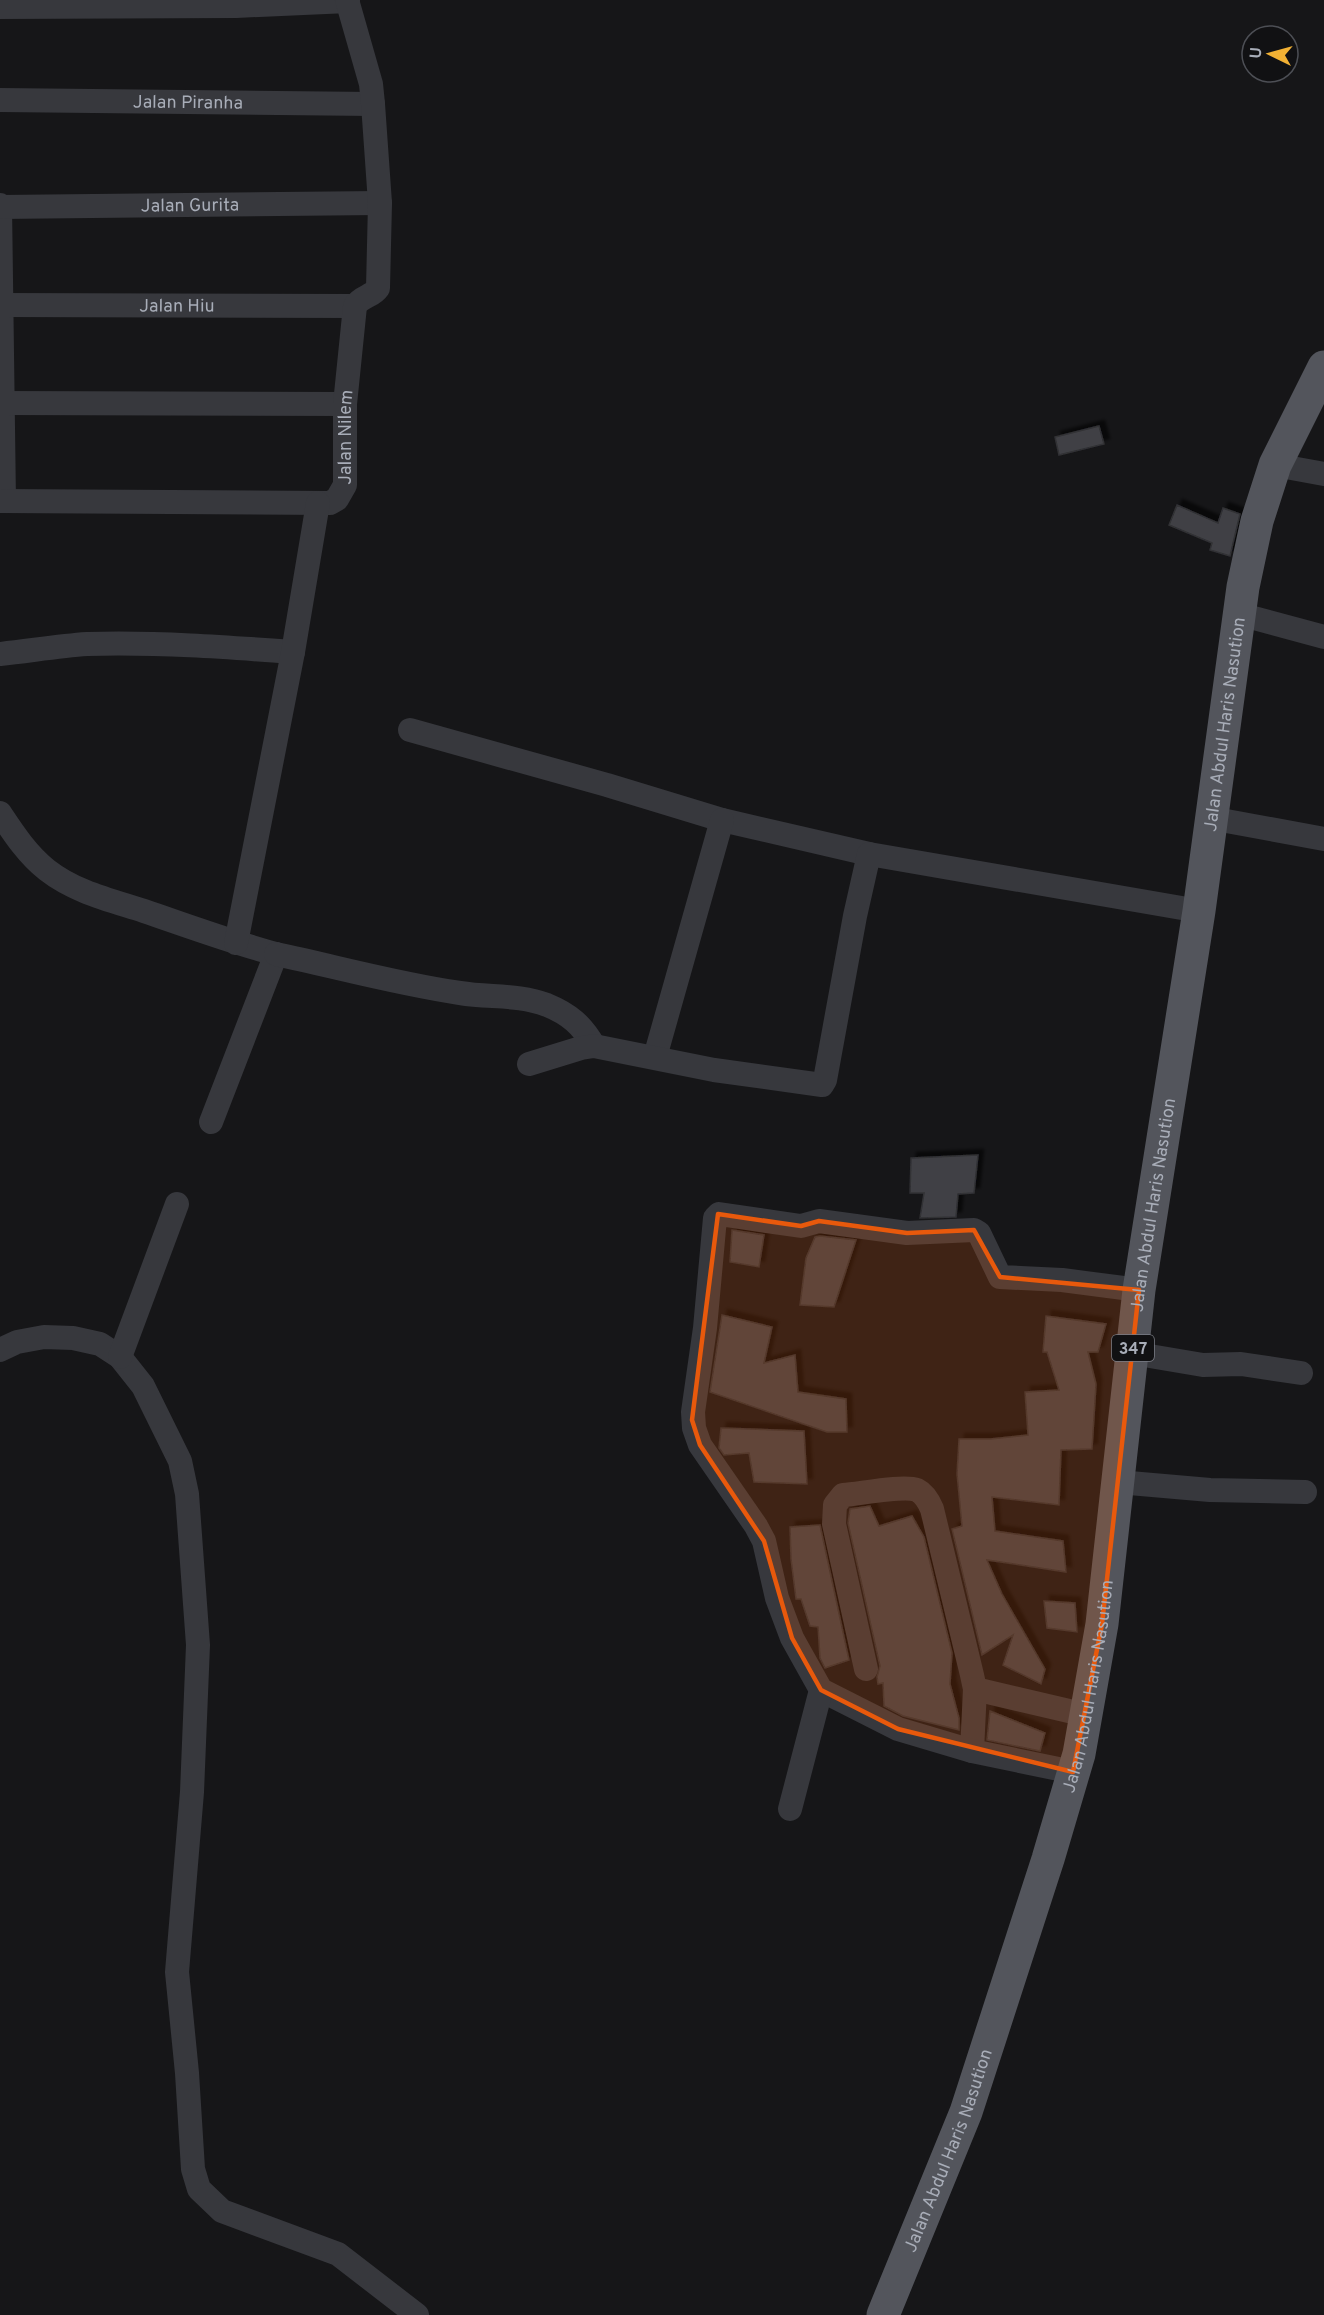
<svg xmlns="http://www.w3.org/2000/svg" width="1324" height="2315" font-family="Overpass,sans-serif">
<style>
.building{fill:#404145;stroke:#303034;stroke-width:1.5;filter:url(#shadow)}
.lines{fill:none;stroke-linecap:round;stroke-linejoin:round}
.street{stroke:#37383d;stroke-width:24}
.primary{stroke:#53555c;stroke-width:33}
.marked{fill:#e8590c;fill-opacity:0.2;stroke:#e8590c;stroke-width:4.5;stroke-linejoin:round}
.labels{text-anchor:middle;stroke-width:4.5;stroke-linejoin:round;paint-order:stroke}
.shield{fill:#111113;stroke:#7b7e86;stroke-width:1.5}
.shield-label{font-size:16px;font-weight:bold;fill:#a8adb8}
.street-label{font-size:18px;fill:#a8adb8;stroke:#111113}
</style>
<defs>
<filter id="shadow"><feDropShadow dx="5.5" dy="-5.5" stdDeviation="1.5" flood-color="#0009"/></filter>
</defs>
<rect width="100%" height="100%" fill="#161618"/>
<path class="building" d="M 1099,426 L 1104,444 L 1059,455 L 1055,437 Z
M 1177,505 L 1218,523 L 1223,508 L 1240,514 L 1230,556 L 1210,550 L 1212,543 L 1169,525 Z
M 978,1155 L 974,1193 L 958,1194 L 956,1217 L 920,1218 L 924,1193 L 910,1193 L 911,1158 Z
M 732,1230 L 764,1235 L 759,1267 L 730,1262 Z
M 820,1236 L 856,1240 L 834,1307 L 800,1305 L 806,1258 L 815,1237 Z
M 722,1315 L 772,1327 L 764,1363 L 795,1355 L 798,1392 L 846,1399 L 847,1432 L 827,1432 L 710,1392 Z
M 1046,1316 L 1106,1324 L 1098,1352 L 1088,1352 L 1096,1384 L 1092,1449 L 1061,1450 L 1059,1505 L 992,1497 L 995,1531 L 1063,1541 L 1066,1572 L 987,1560 L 1002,1594 L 1045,1669 L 1041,1684 L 1003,1665 L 1013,1635 L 982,1655 L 952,1529 L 962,1526 L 957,1474 L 959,1439 L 990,1439 L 1028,1435 L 1025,1392 L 1059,1390 L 1047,1352 L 1043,1352 Z
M 721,1428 L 804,1431 L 807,1484 L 754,1482 L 749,1453 L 724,1455 L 719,1448 Z
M 870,1506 L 879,1526 L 912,1516 L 924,1537 L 952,1653 L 950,1684 L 959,1718 L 959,1730 L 903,1716 L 884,1706 L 883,1683 L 878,1684 L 877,1677 L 880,1666 L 848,1523 L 850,1509 Z
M 820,1525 L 849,1660 L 825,1668 L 820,1658 L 818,1627 L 810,1626 L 801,1599 L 796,1599 L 791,1559 L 790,1527 Z
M 1044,1601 L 1075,1603 L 1077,1632 L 1047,1628 Z
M 990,1711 L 1045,1733 L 1040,1751 L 987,1740 Z"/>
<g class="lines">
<g class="street">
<path d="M 0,7 L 236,6 L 348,1"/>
<path id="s1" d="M 0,100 L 373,104"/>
<path d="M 0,205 L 4,501"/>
<path id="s2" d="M 0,207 L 380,203"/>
<path id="s3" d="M 0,305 L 355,306"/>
<path d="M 0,403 L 345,404"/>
<path d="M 1275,465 L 1324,474"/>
<path id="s4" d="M 0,501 L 330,503 L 337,499 L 345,485 L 345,404 L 355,306 C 361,296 372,297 378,288 L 380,203 L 373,104 L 371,84 L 347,0"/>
<path d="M 1239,614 L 1324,637"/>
<path d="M 0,654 C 29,651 58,646 87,644 C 156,642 225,647 293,652"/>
<path d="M 410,730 L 607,785 L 722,820 L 869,854"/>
<path d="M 0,813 C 14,834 27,854 47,870 C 75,892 110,900 144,911 C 188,926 231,942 276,954 L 211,1122"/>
<path d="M 1210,818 L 1324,839"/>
<path d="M 236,943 L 293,652 L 318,503"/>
<path d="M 276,954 C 337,967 398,984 460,993 C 490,998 518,994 547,1005 C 569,1014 582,1025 594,1046"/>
<path d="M 655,1057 L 722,820"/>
<path d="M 529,1064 L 581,1048 L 594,1046 L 714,1070 L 822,1085 L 825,1080 L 855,916 L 869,854 L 1199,911"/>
<path d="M 0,1350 L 17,1342 L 44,1337 L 73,1338 L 100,1344 L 120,1357 L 143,1386 L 180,1461 L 187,1494 L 198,1645 L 192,1792 L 177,1972 L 187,2073 L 193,2169 L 199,2189 L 222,2211 L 338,2254 L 417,2315"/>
<path d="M 1132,1353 L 1203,1365 L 1241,1364 L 1301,1373"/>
<path d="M 120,1357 L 177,1204"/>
<path d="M 1118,1482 L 1210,1490 L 1305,1492"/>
<path d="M 866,1669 L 834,1524 L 835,1505 L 843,1495 C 859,1494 903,1485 917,1490 C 925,1494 929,1502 932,1509 L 972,1675 L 975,1689 L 972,1751"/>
<path d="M 975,1689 L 1086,1715"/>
<path d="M 1073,1772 L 972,1751 L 898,1729 L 821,1690 L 792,1638 L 777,1598 L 764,1541 L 756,1526 L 700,1445 L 694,1428 L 693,1412 L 705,1328 L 715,1218 L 719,1214 L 801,1226 L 819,1221 L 907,1233 L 974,1230 L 979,1233 L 1000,1277 L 1062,1280 L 1139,1290"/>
<path d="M 790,1809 L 821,1690"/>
</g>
<path class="primary" id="s5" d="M 883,2315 L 966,2112 L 1048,1859 L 1079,1754 L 1102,1624 L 1139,1290 L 1199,911 L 1243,587 L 1257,521 L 1275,465 L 1324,367"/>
</g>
<path class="marked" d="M 718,1214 L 801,1226 L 819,1221 L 907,1233 L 974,1230 L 1000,1277 L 1139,1290 L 1102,1624 L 1073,1772 L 898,1729 L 821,1690 L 792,1638 L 764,1541 L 700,1445 L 692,1420 Z"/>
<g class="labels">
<rect class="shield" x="1112" y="1335" width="42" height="26" rx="4.5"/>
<g class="shield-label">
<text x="1133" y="1354">347</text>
</g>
<g class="street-label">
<text dy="6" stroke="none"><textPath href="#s1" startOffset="188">Jalan Piranha</textPath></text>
<text dy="6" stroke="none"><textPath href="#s2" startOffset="190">Jalan Gurita</textPath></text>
<text dy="6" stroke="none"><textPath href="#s3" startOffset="177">Jalan Hiu</textPath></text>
<text dy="6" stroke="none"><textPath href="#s4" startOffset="402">Jalan Nilem</textPath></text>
<text dy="6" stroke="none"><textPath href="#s5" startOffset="1635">Jalan Abdul Haris Nasution</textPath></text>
<text dy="6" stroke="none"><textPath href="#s5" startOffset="1149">Jalan Abdul Haris Nasution</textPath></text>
<text dy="6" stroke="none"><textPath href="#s5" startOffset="663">Jalan Abdul Haris Nasution</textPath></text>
<text dy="6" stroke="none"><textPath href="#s5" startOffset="177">Jalan Abdul Haris Nasution</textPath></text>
</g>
</g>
<g transform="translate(1270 54) rotate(275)"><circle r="28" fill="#111113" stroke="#4d4f55" stroke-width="1.5"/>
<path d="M0-4.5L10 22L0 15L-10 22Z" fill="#f2b134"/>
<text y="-9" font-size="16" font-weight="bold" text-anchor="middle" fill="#a8adb8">U</text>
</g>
</svg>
